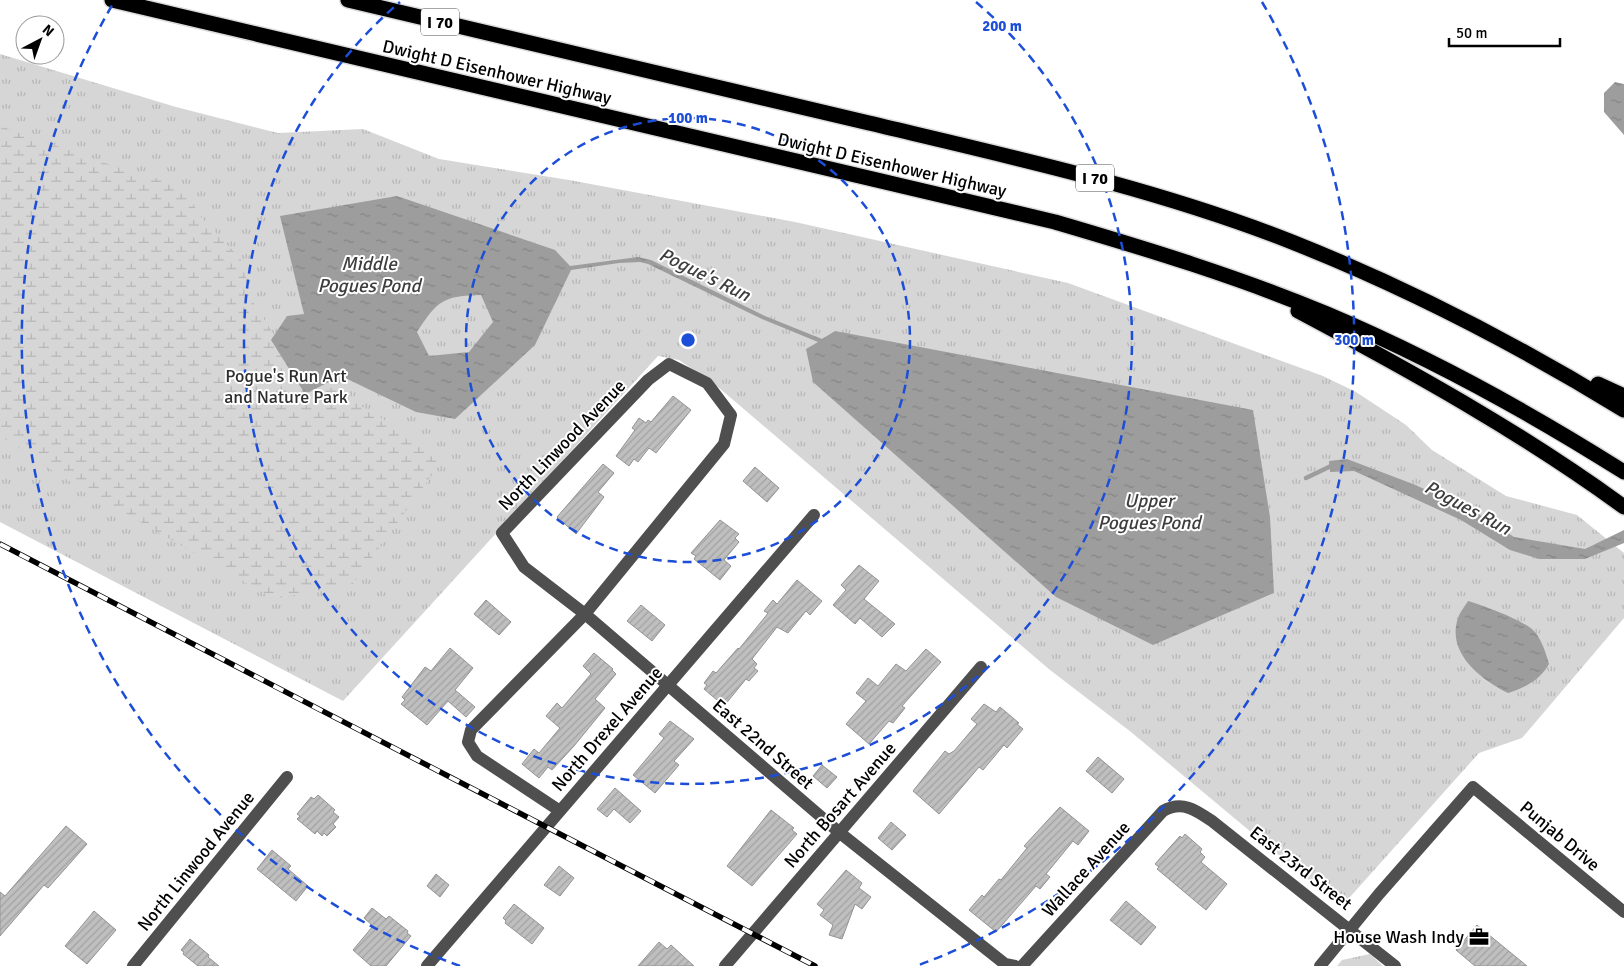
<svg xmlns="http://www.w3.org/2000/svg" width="1624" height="966" font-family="Signika,sans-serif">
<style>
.grass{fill:url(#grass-tufts)}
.wetland{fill:url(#wetland-marsh)}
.water{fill:url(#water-ripples);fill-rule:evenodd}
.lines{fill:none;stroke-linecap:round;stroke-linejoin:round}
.stream{stroke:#9d9d9d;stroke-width:4.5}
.building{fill:url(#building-hatch);stroke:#939393}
.highway-casing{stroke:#dbdbdb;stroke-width:18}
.minor{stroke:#4f4f4f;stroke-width:12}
.highway{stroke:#000;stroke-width:15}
.rail-casing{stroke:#000;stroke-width:5.5}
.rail{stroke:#fff;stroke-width:4;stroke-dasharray:11;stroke-linecap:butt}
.ring{fill:none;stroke:#1d4ed8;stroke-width:2.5;stroke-dasharray:9 6}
.labels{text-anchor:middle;stroke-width:4;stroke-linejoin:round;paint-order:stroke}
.shield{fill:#fff;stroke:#4c4c4c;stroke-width:1}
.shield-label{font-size:16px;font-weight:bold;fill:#000}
.street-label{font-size:18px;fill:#000;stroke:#fff}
.park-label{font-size:18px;fill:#2d2d2d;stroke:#fff}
.poi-label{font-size:18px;fill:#000;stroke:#fff;text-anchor:end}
.water-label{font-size:19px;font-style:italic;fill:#3e3e3e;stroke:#fff}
.centre{fill:#1d4ed8;stroke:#fff;stroke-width:2.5}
.ring-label{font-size:15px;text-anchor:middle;font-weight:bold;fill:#1d4ed8;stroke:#fff;stroke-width:4;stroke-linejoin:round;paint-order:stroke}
</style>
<defs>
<pattern id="grass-tufts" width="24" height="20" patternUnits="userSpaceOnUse" patternTransform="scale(1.25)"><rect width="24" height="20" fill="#d6d6d6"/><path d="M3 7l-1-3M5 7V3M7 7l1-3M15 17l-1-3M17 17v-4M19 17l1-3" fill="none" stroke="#b6b6b6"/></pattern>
<pattern id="wetland-marsh" width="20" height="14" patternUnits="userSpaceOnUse" patternTransform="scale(1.25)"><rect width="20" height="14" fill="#d6d6d6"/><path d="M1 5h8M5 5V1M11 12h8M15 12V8" fill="none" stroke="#b6b6b6"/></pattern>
<pattern id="water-ripples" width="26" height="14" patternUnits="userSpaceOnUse" patternTransform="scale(1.25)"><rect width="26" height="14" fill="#9d9d9d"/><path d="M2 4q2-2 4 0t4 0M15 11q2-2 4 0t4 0" fill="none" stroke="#858585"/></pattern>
<pattern id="building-hatch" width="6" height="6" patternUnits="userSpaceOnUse" patternTransform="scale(1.25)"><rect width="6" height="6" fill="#bfbfbf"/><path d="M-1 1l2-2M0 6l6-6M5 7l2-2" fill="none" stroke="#a2a2a2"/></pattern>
</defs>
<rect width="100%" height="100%" fill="#fff"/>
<path class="grass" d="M 0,54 L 176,107 L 278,133 L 363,129 L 439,159 L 569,180 L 795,222 L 1068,283 L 1323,376 L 1356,392 L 1406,425 L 1432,450 L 1506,496 L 1577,515 L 1624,553 L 1624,618 L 1522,738 L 1479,753 L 1341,907 L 1131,732 L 1050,670 L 718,387 L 679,360 L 658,356 L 343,701 L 0,522 Z
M 1370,954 L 1383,966 L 1337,966 L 1342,960 Z"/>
<path class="wetland" d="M 0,126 L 114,166 L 183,186 L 200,216 L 241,259 L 252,300 L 295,368 L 305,394 L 325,384 L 445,457 L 353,584 L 274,599 L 64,478 L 0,436 Z"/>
<path class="water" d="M 1615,82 L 1624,84 L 1624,135 L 1604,112 L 1604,93 Z
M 397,196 L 555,250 L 570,266 L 638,257 L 651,260 L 765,316 L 822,339 L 835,331 L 1253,410 L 1270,517 L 1274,593 L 1153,645 L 1056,597 L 813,382 L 806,349 L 818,342 L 762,319 L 648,264 L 640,262 L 619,263 L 571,270 L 535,345 L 455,419 L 416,412 L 341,376 L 305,394 L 271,340 L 287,316 L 304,314 L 280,216 ZM 481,295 L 493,322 L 469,352 L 429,356 L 417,332 C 438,300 443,296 481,295 Z
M 1347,459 L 1413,484 L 1474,511 L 1514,537 L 1585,549 L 1624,530 L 1624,543 L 1585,559 L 1539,559 L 1510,550 L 1461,520 L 1354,471 L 1330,472 L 1329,461 Z
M 1468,601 C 1484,606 1524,620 1535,632 C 1542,641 1546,653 1549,664 C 1540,680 1526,687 1508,693 C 1481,680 1446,653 1458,618 C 1460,612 1465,606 1468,601 Z"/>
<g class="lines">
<path class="stream" d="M 1306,478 L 1331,466 L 1335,467"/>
</g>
<path class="building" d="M 673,396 L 691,410 L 656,453 L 649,448 L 638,462 L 634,459 L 629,466 L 616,456 L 635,430 L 632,428 L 639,418 L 646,423 L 648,420 L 651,422 Z
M 603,464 L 614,473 L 598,492 L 604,497 L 576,534 L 557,517 Z
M 755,467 L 779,488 L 767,502 L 743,481 Z
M 720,520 L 739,534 L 735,538 L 739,542 L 724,560 L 731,566 L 720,580 L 694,559 L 696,556 L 691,553 Z
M 859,565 L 879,581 L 864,599 L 895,624 L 882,637 L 860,618 L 855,624 L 833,605 L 846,590 L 841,585 Z
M 797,580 L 822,601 L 810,615 L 806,611 L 788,633 L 777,627 L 752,659 L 757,664 L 754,668 L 758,671 L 749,681 L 746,679 L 724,706 L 704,689 L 707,685 L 704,683 L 713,671 L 716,673 L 738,648 L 739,649 L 765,617 L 768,613 L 764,611 L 773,600 L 777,604 Z
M 486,600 L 511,622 L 499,635 L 474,614 Z
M 641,605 L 665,625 L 652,641 L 627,621 Z
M 450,648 L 473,668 L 455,690 L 475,707 L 466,717 L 448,701 L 427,725 L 401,704 L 405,700 L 402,697 L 425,667 L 431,671 Z
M 926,649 L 941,662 L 902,706 L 905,708 L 893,723 L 889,721 L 869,744 L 846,724 L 866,701 L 856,693 L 868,678 L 878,686 L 896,664 L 906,671 Z
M 594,653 L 613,669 L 612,670 L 616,674 L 595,699 L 605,708 L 574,746 L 552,770 L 548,767 L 539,778 L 522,764 L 534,749 L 539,753 L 560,728 L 546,716 L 557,703 L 562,708 L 591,674 L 583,666 Z
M 984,704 L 996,712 L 1000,707 L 1019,723 L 1017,724 L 1023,729 L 1007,748 L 1004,745 L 983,770 L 979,767 L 939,814 L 913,791 L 945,751 L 949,754 L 954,751 L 977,724 L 971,719 Z
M 670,721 L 694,739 L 674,761 L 679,765 L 655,793 L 633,775 L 664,738 L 659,734 Z
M 1098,757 L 1124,779 L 1112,793 L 1086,771 Z
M 822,765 L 837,777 L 827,788 L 813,776 Z
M 615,788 L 641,811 L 630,823 L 614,809 L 607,817 L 597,809 Z
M 318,795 L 335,810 L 333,812 L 339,817 L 333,824 L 336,827 L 327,836 L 324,833 L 322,836 L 317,831 L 315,834 L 297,819 L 300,816 L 297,814 L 311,797 L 314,799 Z
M 1060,807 L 1089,831 L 1078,845 L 1073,841 L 1046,874 L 1050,877 L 1040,889 L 1036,886 L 996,932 L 969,910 L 982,895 L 984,897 L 999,879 L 1001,880 L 1027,848 L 1024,846 Z
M 771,810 L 794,828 L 792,830 L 797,834 L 752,886 L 727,866 Z
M 891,822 L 906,835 L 892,850 L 878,838 Z
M 66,826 L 87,844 L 48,888 L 44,885 L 0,936 L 0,892 L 5,896 Z
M 1185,834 L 1202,849 L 1200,852 L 1205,857 L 1201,862 L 1227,884 L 1206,910 L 1157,869 L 1159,867 L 1155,864 L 1180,836 L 1182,838 Z
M 272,850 L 291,866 L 288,869 L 308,886 L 296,901 L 257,869 Z
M 559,866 L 574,878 L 560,896 L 544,885 Z
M 846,870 L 862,883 L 859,888 L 871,897 L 862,909 L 855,904 L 842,939 L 829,935 L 833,925 L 820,915 L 824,910 L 817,904 Z
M 436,874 L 449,885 L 440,897 L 427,886 Z
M 1126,901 L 1156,927 L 1141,945 L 1110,920 Z
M 514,904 L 544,928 L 532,944 L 505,923 L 506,921 L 503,918 Z
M 372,908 L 386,919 L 389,916 L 408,931 L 407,933 L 411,936 L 386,966 L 371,966 L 353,950 L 373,926 L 364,918 Z
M 94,911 L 116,930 L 87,964 L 65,946 Z
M 1477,925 L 1527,966 L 1475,966 L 1456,950 Z
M 190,939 L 209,955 L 208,957 L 219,966 L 198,966 L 183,954 L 184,952 L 181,950 Z
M 659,942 L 667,949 L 671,945 L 694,966 L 638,966 Z"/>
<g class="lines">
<defs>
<path id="highway" d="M 112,0 L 1055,222 C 1147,249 1239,277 1327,314 C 1431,358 1529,412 1624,472
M 348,0 C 522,41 695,82 869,123 C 1011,157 1155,188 1292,242 C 1408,288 1518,345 1624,410
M 1298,311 C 1411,371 1521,432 1624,507
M 1598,384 L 1624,396"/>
</defs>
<use href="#highway" class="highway-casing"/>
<path class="minor" d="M 560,811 L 477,756 L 468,742 L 471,730 L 585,614 L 724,444 L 731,415 L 707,383 L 669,364 L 648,380 L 502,533 L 524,567 L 585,614 L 840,833 L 1005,964 L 1015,966
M 133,966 L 287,777
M 427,966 L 814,515
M 725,966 L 981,667
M 1022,966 L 1163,811 C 1182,800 1196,810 1212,821 L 1395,966
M 1320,966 L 1379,894 L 1473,787 L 1624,912"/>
<use href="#highway" class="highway"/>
<defs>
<path id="rail" d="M 0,544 L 815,966"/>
</defs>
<use href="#rail" class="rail-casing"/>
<use href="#rail" class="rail"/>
</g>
<g class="ring">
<circle cx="688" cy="340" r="222"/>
<path d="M976 2A444 444 0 1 1 400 2"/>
<path d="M460 966A666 666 0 0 1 114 2M1262 2A666 666 0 0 1 916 966"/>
</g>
<defs>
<symbol id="office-bare" viewBox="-9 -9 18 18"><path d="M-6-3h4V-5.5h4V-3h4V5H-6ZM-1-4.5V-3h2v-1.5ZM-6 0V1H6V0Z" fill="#000" stroke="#fff" stroke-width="2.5" paint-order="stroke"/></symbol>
</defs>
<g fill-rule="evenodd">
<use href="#office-bare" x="1465" y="923" width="28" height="28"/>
</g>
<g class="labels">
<g class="shield">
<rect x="421" y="8.5" width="38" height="27" rx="4"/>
<rect x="1076" y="164.5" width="38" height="27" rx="4"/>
</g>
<g class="shield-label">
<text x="440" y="28">I 70</text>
<text x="1095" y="184">I 70</text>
</g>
<g class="street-label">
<text transform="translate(497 72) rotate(13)" y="6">Dwight D Eisenhower Highway</text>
<text transform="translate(892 165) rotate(13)" y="6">Dwight D Eisenhower Highway</text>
<text transform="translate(562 445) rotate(-46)" y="6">North Linwood Avenue</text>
<text transform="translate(607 729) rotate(-49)" y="6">North Drexel Avenue</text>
<text transform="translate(763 744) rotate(41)" y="6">East 22nd Street</text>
<text transform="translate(840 805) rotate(-49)" y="6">North Bosart Avenue</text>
<text transform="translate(1560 836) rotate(40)" y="6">Punjab Drive</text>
<text transform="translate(196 861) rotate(-51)" y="6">North Linwood Avenue</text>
<text transform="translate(1301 868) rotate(38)" y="6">East 23rd Street</text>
<text transform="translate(1086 869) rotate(-48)" y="6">Wallace Avenue</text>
</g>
<g class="park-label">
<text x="286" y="382">Pogue's Run Art<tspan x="286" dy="21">and Nature Park</tspan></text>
</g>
<g class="poi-label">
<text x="1464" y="943">House Wash Indy</text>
</g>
<g class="water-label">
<text x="369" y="270">Middle<tspan x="369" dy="22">Pogues Pond</tspan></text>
<text transform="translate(705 274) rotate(26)" y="7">Pogue's Run</text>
<text x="1149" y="507">Upper<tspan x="1149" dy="22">Pogues Pond</tspan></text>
<text transform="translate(1468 507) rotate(28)" y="7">Pogues Run</text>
</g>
</g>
<circle cx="688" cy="340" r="8" class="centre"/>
<g class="ring-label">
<text x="1002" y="31">200 m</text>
<text x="688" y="123">100 m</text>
<text x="1354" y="345">300 m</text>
</g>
<g transform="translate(40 40) rotate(41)"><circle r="24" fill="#ffffff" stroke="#999999"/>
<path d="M0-4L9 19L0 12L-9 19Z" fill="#000000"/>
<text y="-8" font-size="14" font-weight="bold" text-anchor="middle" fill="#000000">N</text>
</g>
<path d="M1449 38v8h111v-8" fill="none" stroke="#000000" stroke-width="2.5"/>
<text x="1456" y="38" font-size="15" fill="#000000" stroke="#ffffff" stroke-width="4" paint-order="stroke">50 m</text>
</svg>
